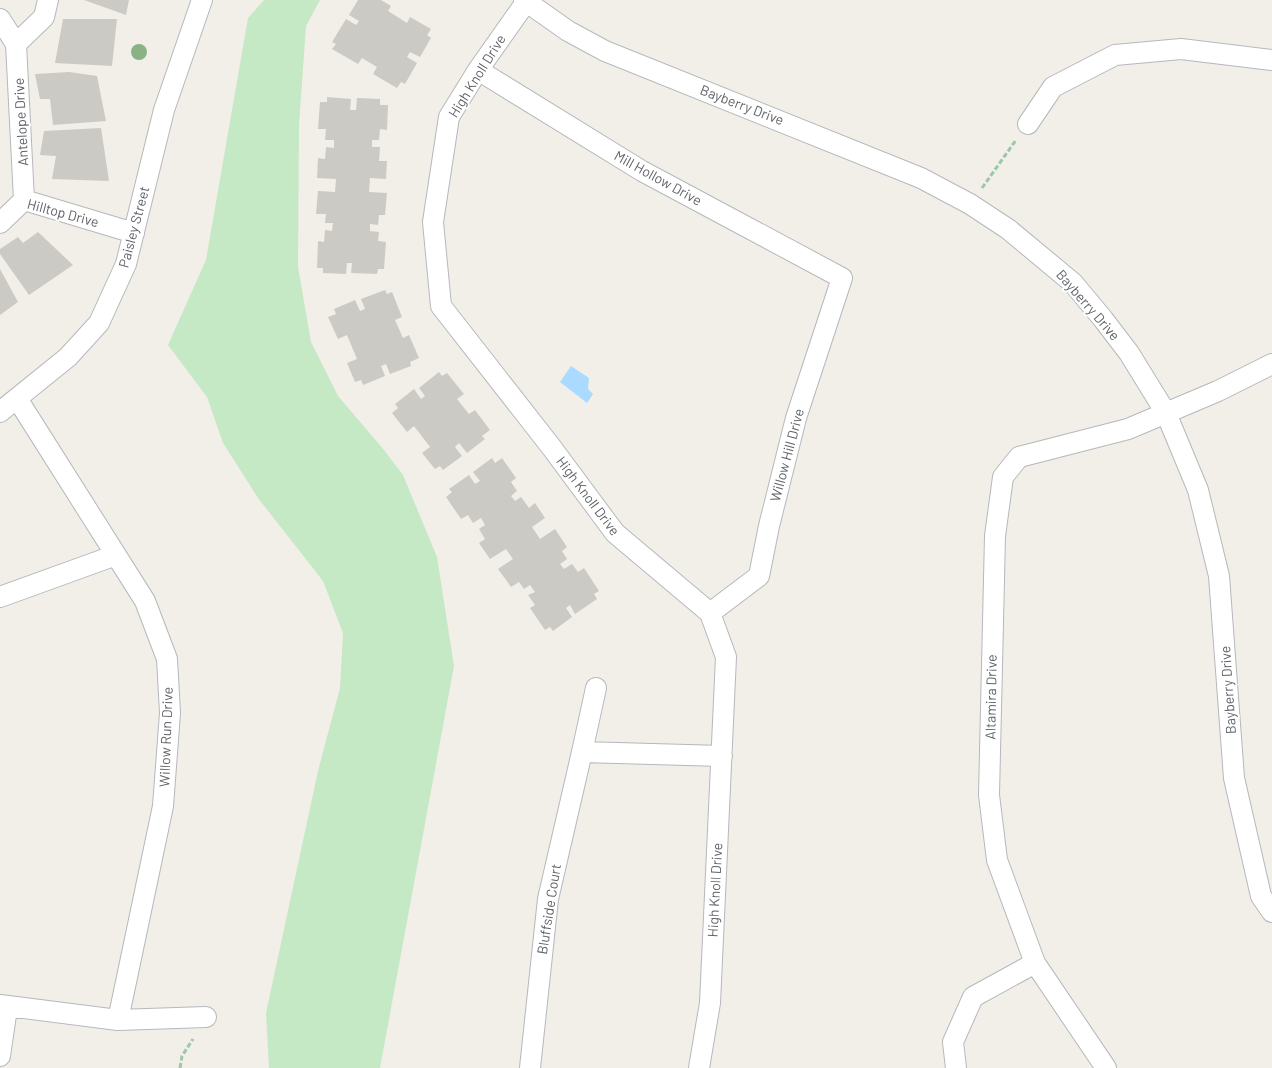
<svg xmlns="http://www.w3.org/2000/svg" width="1272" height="1068" font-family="Barlow,sans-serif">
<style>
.green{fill:#c5e8c5}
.water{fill:#aadaff}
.building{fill:#cccac5}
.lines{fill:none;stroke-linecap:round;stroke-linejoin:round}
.minor-casing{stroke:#b5b8bc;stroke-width:22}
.path{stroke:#9cc7a9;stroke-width:3;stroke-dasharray:5 2.5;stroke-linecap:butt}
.minor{stroke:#fff;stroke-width:20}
.tree{fill:#89b387}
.labels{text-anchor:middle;stroke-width:4;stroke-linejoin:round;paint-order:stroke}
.street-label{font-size:14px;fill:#5f6368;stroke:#fff}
</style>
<rect width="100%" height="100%" fill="#f1efe8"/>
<path class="green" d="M 264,0 L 320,0 L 306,26 L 299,125 L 298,267 L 311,342 L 338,396 L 384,450 L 403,475 L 437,557 L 454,666 L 380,1068 L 269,1068 L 266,1013 L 318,771 L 340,688 L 343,633 L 323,581 L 258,498 L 223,443 L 207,397 L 168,345 L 206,260 L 248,18 Z"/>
<path class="water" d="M 571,366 L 589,378 L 588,389 L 593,394 L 587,403 L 560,382 Z"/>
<path class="building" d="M 84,0 L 129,0 L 126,15 Z
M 358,0 L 381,0 L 391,6 L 388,11 L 407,23 L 410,17 L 431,29 L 427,35 L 431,38 L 420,57 L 410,52 L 407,57 L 417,63 L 405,84 L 401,82 L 397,88 L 373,74 L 377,67 L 362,58 L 358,64 L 332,49 L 336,44 L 332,42 L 346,19 L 356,25 L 359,21 L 349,15 Z
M 63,19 L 117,19 L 112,66 L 55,63 Z
M 69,72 L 97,76 L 106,121 L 53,125 L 50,99 L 40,99 L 35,74 Z
M 327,97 L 351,99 L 350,110 L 356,110 L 357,98 L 380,99 L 380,105 L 388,105 L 387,130 L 380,129 L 379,140 L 372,140 L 372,147 L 380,147 L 379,161 L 387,161 L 386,179 L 370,178 L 369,192 L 387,193 L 385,215 L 379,215 L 378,225 L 370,224 L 370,231 L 379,232 L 378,241 L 386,242 L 384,269 L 378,269 L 377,274 L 351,273 L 352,263 L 347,263 L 346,274 L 323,273 L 323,268 L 317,268 L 318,241 L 324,242 L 325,230 L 332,231 L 333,223 L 325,223 L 326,214 L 316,214 L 318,191 L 335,192 L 336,179 L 317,178 L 318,158 L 325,159 L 326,147 L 334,148 L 334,140 L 325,140 L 326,129 L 318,129 L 320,102 L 327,102 Z
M 101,128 L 109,181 L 52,179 L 56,156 L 40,155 L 44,131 Z
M 38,232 L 73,265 L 29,295 L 0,254 L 0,249 L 18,237 L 23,243 Z
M 0,269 L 18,302 L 0,315 Z
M 385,290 L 387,294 L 392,292 L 402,317 L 395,320 L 403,338 L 409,335 L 419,358 L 410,362 L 411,366 L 390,374 L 386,364 L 381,366 L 385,376 L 363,385 L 361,380 L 355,382 L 347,363 L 357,359 L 347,335 L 338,339 L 328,317 L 336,314 L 334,309 L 355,300 L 360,311 L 365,309 L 361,299 Z
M 439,372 L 442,376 L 447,373 L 464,394 L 457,399 L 469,414 L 475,410 L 490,430 L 482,436 L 485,439 L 467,453 L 459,443 L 455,447 L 462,456 L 443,470 L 440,466 L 435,469 L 422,453 L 430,447 L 414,426 L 407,432 L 392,413 L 398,408 L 395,404 L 414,389 L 421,399 L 425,396 L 419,388 Z
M 492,458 L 495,463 L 502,458 L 516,478 L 511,482 L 517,491 L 511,496 L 515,501 L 521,497 L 529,508 L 535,503 L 545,518 L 532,527 L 540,539 L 555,529 L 567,547 L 562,551 L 567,559 L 560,564 L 564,569 L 572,564 L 578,572 L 584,568 L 599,591 L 594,594 L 597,599 L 575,614 L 570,605 L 566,608 L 572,617 L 553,631 L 550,627 L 545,630 L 530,608 L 535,605 L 528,595 L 535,592 L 530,585 L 524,589 L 519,582 L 511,587 L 498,569 L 513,559 L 506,549 L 490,559 L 479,543 L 485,539 L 479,529 L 485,525 L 481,518 L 473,523 L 468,515 L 461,519 L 446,497 L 452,492 L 449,489 L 469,475 L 475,484 L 480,481 L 473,472 Z"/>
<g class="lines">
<defs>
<path id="minor" d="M 524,0 L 568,31 L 605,51 L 921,178 L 970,204 L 1008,229 L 1073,283 L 1103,319 L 1129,353 L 1166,413 L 1198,490 L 1219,576 L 1234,778 L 1261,896 L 1272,912
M 526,2 L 478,70 L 449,117 L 433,222 L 441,306 L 552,448 L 615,533 L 710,613 L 726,657 L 710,1003 L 699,1068
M 0,19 L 16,44 L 24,200
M 16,44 L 44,17 L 48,0
M 478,70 L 642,171 L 842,278 L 796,418 L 769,526 L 759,576 L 710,613
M 1028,124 L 1053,87 L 1115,55 L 1181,49 L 1272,60
M 0,223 L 24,200 L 134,233
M 18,400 L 145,601 L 167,659 L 170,713 L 163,806 L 118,1020
M 0,412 L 68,357 L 99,323 L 126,264 L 164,110 L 202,0
M 0,597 L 116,555
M 582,752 L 596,688
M 0,1005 L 118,1020 L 206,1017
M 0,1056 L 7,1008
M 530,1068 L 548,899 L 582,752 L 722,756
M 956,1068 L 953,1042 L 973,997 L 1035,963
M 1106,1068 L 1035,963 L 997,860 L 989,795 L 995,536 L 1003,477 L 1019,457 L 1128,429 L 1218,391 L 1272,364"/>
</defs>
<use href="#minor" class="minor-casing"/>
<path class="path" d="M 982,188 L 1016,140
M 180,1068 L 182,1056 L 193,1039"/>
<use href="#minor" class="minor"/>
</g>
<circle class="tree" cx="139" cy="52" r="8"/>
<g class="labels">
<g class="street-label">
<text transform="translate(477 76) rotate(-58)" y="5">High Knoll Drive</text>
<text transform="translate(742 105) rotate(21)" y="5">Bayberry Drive</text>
<text transform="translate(21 122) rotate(-93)" y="5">Antelope Drive</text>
<text transform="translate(658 178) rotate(29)" y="5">Mill Hollow Drive</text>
<text transform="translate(63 213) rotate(15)" y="5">Hilltop Drive</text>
<text transform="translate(134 227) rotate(-75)" y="5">Paisley Street</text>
<text transform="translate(1088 305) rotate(49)" y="5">Bayberry Drive</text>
<text transform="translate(787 455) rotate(-75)" y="5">Willow Hill Drive</text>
<text transform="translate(588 496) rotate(53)" y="5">High Knoll Drive</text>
<text transform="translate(1228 690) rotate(-94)" y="5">Bayberry Drive</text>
<text transform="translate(991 697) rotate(-89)" y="5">Altamira Drive</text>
<text transform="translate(166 737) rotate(-88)" y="5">Willow Run Drive</text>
<text transform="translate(715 890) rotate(-87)" y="5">High Knoll Drive</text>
<text transform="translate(549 909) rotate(-81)" y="5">Bluffside Court</text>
</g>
</g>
</svg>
